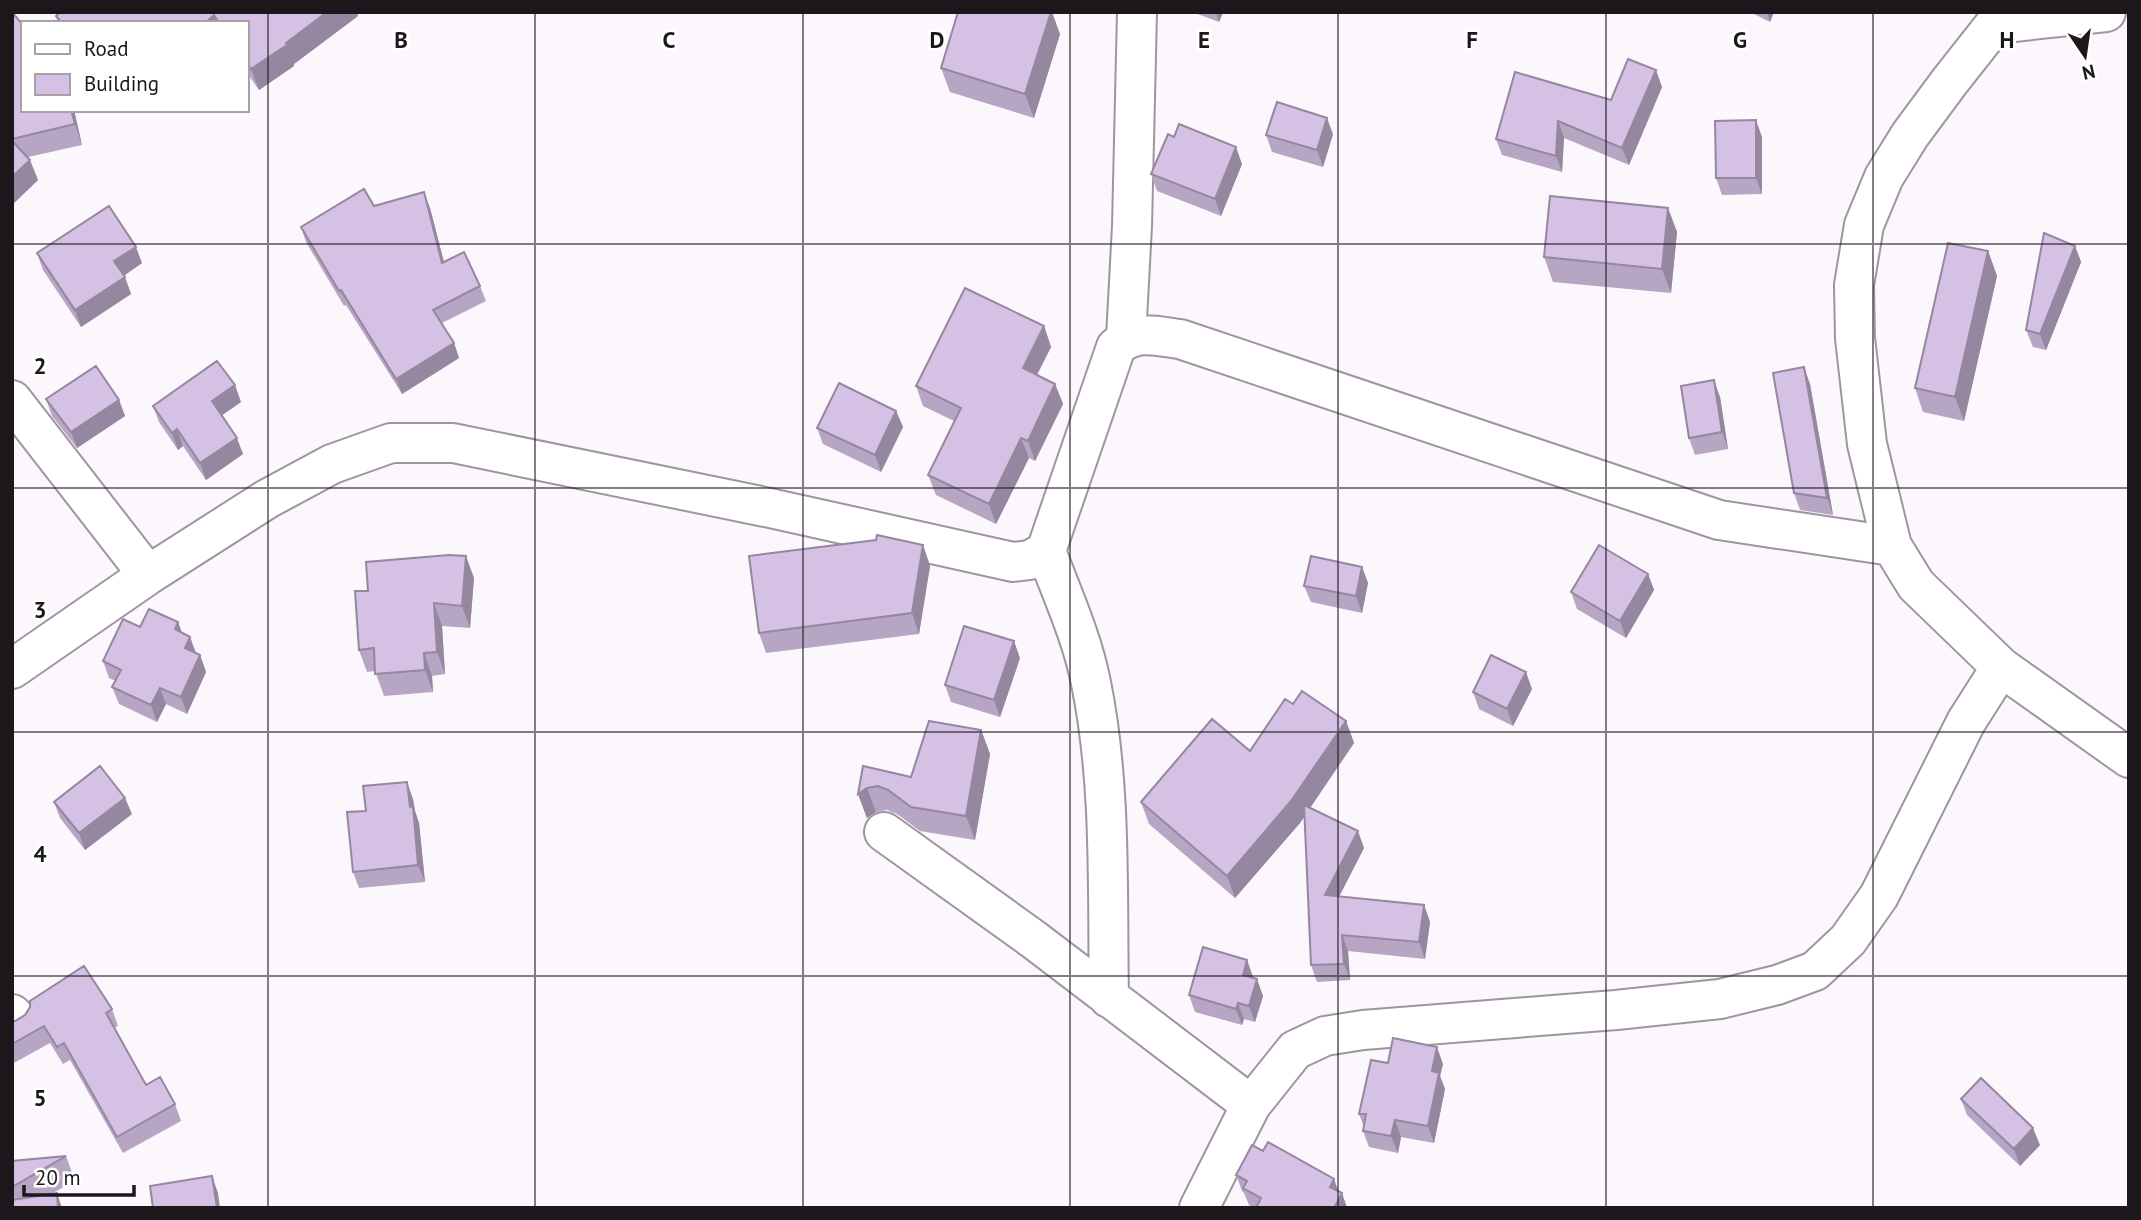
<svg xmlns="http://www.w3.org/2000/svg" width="2141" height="1220" font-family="'PT Sans',sans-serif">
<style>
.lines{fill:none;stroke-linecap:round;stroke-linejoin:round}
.minor-casing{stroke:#9e95a1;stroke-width:42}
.minor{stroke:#fff;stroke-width:38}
.wall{fill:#b7a6c3}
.shaded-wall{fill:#95879f}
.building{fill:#d5c1e3;stroke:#95879f;stroke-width:2}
.grid{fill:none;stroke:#1b171b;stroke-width:2;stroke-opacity:0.55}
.grid-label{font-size:23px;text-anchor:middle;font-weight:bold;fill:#1b171b;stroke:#fff;stroke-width:6;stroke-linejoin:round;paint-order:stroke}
</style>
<rect width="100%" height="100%" fill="#fcf6fd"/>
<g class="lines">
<defs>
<path id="minor" d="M 2000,12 L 1995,24 L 1950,81 L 1910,135 L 1884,177 L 1864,225 L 1854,285 L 1855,338 L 1867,444 L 1892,546 L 1916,585 L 2001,667 L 2129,758
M 1995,24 L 2106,12
M 1126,338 L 1132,226 L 1137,12
M 12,400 L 148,575
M 1046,551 C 1062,594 1082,637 1091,683 C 1112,786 1107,893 1109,998
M 12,669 L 148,575 L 267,499 L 332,464 L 391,443 L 453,443 L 770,508 L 1013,562 L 1030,560 L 1046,551 L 1116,347 C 1136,329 1156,336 1180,339 L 1719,520 L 1892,546
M 884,832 L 1033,939 L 1251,1105
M 12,1014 L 15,1017
M 1199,1208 L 1251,1105 L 1295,1050 L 1325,1036 L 1363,1030 L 1616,1010 L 1720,999 L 1777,985 L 1815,971 L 1848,940 L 1879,896 L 1966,722 L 2001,667"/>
</defs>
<use href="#minor" class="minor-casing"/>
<use href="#minor" class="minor"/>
</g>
<path class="wall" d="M 12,12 L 23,110 L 74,110 L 82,145 L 28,157 L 38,180 L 12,205 Z
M 60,12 L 357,12 L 358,16 L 294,64 L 294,66 L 259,90 L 247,73 L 247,23 L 58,23 L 56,16 Z
M 1192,12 L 1223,12 L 1219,22 Z
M 1750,12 L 1774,12 L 1770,22 Z
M 1060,34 L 1034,118 L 950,92 L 941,68 Z
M 1662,87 L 1629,165 L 1564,138 L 1562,172 L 1502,155 L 1496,139 L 1611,100 Z
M 1333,134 L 1323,167 L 1272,152 L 1266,135 Z
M 1762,137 L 1762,194 L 1722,195 L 1716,178 Z
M 1242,164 L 1221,216 L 1157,191 L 1151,174 Z
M 374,206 L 430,208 L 444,262 L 480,286 L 486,301 L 442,323 L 454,343 L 459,358 L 402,394 L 346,305 L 344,306 L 306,242 L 301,227 Z
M 1668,208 L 1677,232 L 1671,293 L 1553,282 L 1544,257 Z
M 2075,246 L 2081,262 L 2046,350 L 2033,347 L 2026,330 Z
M 1988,251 L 1997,276 L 1964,421 L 1923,412 L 1915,388 Z
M 37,253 L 142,263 L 124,276 L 131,294 L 81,327 L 43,270 Z
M 1044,326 L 1051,347 L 1037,375 L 1055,384 L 1063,404 L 1035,461 L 1029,458 L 996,524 L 936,495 L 928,475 L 954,421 L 923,406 L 916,386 Z
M 1810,384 L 1833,515 L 1800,510 L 1794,493 Z
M 1720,397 L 1728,449 L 1695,455 L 1689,438 Z
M 46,399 L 119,400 L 125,416 L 77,448 L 52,416 Z
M 241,402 L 222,415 L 243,454 L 206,480 L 183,446 L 178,450 L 159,422 L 153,406 Z
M 896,411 L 903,427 L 881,472 L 823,444 L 817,428 Z
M 923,545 L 930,566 L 919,634 L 766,653 L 759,633 Z
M 1362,567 L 1368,583 L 1362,613 L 1311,602 L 1304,586 Z
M 1648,574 L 1654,590 L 1626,638 L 1577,609 L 1571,592 Z
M 474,578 L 470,628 L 442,626 L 445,674 L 432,676 L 433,692 L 384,696 L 375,671 L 367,672 L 359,650 L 368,591 Z
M 178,622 L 182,633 L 190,637 L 196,653 L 200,655 L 206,672 L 187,714 L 166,704 L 157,722 L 119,704 L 112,687 L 116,681 L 109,678 L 103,661 L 140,627 Z
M 1020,658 L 1000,717 L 951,702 L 945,685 Z
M 1532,689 L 1513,726 L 1479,709 L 1473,692 Z
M 1293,704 L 1346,721 L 1354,743 L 1310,807 L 1364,848 L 1339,897 L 1424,905 L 1430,922 L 1425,959 L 1348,951 L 1350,980 L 1317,982 L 1311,965 L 1305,815 L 1300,823 L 1235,898 L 1149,824 L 1141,802 L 1250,751 Z
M 981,730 L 990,754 L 975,840 L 920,831 L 897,814 L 887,810 L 876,812 L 867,818 L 858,794 L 863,766 L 911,777 Z
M 413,799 L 415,811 L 419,823 L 425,882 L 359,888 L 353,872 L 366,811 Z
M 54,802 L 132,814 L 85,850 L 60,818 Z
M 1247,960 L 1253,978 L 1263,996 L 1255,1022 L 1244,1019 L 1242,1025 L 1195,1012 L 1189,995 Z
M 112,1009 L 118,1026 L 114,1028 L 146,1085 L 175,1104 L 181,1121 L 123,1153 L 70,1060 L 63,1064 L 50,1043 L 12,1064 L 12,1021 Z
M 1388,1063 L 1443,1064 L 1440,1076 L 1445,1089 L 1434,1143 L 1401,1137 L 1398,1153 L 1369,1147 L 1363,1131 L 1364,1127 L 1359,1114 Z
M 1961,1099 L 2040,1145 L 2020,1166 L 1967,1115 Z
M 66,1156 L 75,1181 L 51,1194 L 12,1208 L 12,1161 Z
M 1236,1175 L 1339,1192 L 1342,1193 L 1347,1208 L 1254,1208 L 1249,1205 L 1244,1193 L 1242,1191 Z"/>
<path class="shaded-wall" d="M 327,12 L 357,12 L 358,16 L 294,64 L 294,66 L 259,90 L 251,69 Z
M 1051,12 L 1052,12 L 1060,34 L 1034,118 L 1025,94 Z
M 1216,12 L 1223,12 L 1219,22 Z
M 1767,12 L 1774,12 L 1770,22 Z
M 214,15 L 217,23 L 205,23 Z
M 1656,70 L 1662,87 L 1629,165 L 1622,148 Z
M 71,110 L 74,110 L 82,145 L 75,124 Z
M 1327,118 L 1333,134 L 1323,167 L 1317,150 Z
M 1756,120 L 1762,137 L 1762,194 L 1756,178 Z
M 1558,121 L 1564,138 L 1562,172 L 1556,156 Z
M 1236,147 L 1242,164 L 1221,216 L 1215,199 Z
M 30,160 L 38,180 L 12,205 L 12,177 Z
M 424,192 L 430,208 L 448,278 L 442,263 Z
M 1668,208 L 1677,232 L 1671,293 L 1662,269 Z
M 2075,246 L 2081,262 L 2046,350 L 2040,334 Z
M 136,247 L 142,263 L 120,278 L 114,261 Z
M 1988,251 L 1997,276 L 1964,421 L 1955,397 Z
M 125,277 L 131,294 L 81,327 L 75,310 Z
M 1044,326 L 1051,347 L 1030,388 L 1023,368 Z
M 454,343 L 459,358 L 402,394 L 396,379 Z
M 1804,367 L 1810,384 L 1833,515 L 1827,498 Z
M 1714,380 L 1720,397 L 1728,449 L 1722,432 Z
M 1055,384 L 1063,404 L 1035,461 L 1028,441 Z
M 235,385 L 241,402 L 218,418 L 212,401 Z
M 119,400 L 125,416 L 77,448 L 71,432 Z
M 896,411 L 903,427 L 881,472 L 875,455 Z
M 177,429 L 183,446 L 178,450 L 172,433 Z
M 237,438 L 243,454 L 206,480 L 200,463 Z
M 1021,438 L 1029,458 L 996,524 L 989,504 Z
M 923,545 L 930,566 L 919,634 L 912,613 Z
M 466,556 L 474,578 L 470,628 L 462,606 Z
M 1362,567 L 1368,583 L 1362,613 L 1356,596 Z
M 1648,574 L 1654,590 L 1626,638 L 1620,621 Z
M 434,603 L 442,626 L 445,674 L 437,652 Z
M 178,622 L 184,639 L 175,629 Z
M 190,637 L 196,654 L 185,648 Z
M 1014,641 L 1020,658 L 1000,717 L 994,700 Z
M 424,653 L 432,676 L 433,692 L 425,670 Z
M 200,655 L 206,672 L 187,714 L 181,697 Z
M 1526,672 L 1532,689 L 1513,726 L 1507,709 Z
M 160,688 L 166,704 L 157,722 L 151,705 Z
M 1346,721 L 1354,743 L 1300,823 L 1235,898 L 1227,876 Z
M 981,730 L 990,754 L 975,840 L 966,816 Z
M 407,782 L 413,799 L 415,811 L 419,823 L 425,882 L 418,865 Z
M 867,788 L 876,812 L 867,818 L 858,794 Z
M 125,798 L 132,814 L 85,850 L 79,833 Z
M 1358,831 L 1364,848 L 1331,912 L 1325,895 Z
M 1424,905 L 1430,922 L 1425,959 L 1419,942 Z
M 1342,935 L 1348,951 L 1350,980 L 1344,964 Z
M 1247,960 L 1253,977 L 1249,992 L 1243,975 Z
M 1257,979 L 1263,996 L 1255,1022 L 1249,1006 Z
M 1238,1003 L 1244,1019 L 1242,1025 L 1236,1009 Z
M 1437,1047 L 1443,1064 L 1440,1076 L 1445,1089 L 1434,1143 L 1428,1126 L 1432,1071 Z
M 1395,1120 L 1401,1137 L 1398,1153 L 1391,1136 Z
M 2033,1128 L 2040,1145 L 2020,1166 L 2014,1149 Z
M 212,1176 L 218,1193 L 220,1208 L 217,1208 Z
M 1334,1179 L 1340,1196 L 1330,1187 Z
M 57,1193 L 62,1208 L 58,1208 Z
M 1342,1193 L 1347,1208 L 1334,1208 Z"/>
<path class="building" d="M 12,12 L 23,25 L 23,110 L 71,110 L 75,124 L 12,139 Z
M 60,12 L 327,12 L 286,43 L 287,45 L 251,69 L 247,63 L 247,23 L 219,23 L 214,15 L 205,23 L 62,23 L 56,16 Z
M 958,12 L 1051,12 L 1025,94 L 941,68 Z
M 1628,59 L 1656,70 L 1622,148 L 1558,121 L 1556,156 L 1496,139 L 1515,72 L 1611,100 Z
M 1277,102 L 1327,118 L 1317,150 L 1266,135 Z
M 1756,120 L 1756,178 L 1716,178 L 1715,121 Z
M 1179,124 L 1236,147 L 1215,199 L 1151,174 L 1168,134 L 1174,137 Z
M 12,141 L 30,160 L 12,177 Z
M 364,189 L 374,206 L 424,192 L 442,263 L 464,252 L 480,286 L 433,310 L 454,343 L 396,379 L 341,290 L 339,291 L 301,227 Z
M 1550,196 L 1668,208 L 1662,269 L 1544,257 Z
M 109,206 L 136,247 L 114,261 L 125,277 L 75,310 L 37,253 Z
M 2044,233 L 2075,246 L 2040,334 L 2026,330 Z
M 1948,243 L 1988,251 L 1955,397 L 1915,388 Z
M 965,288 L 1044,326 L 1023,368 L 1055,384 L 1028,441 L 1021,438 L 989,504 L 928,475 L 961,408 L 916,386 Z
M 217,361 L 235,385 L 212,401 L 237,438 L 200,463 L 177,429 L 172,433 L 153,406 Z
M 96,366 L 119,400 L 71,432 L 46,399 Z
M 1804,367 L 1827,498 L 1794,493 L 1773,373 Z
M 1714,380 L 1722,432 L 1689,438 L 1681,386 Z
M 839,383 L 896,411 L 875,455 L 817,428 Z
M 877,535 L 923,545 L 912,613 L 759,633 L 749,556 L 876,540 Z
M 1599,545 L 1648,574 L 1620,621 L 1571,592 Z
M 449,555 L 466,556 L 462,606 L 434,603 L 437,652 L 424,653 L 425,670 L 375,674 L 374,648 L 359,650 L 355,591 L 368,591 L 366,562 Z
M 1311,556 L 1362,567 L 1356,596 L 1304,586 Z
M 149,609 L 178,622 L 175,629 L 190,637 L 185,648 L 200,655 L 181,697 L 160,688 L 151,705 L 112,687 L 121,670 L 103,661 L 123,619 L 140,627 Z
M 964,626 L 1014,641 L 994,700 L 945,685 Z
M 1491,655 L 1526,672 L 1507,709 L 1473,692 Z
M 1302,691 L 1346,721 L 1291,801 L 1227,876 L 1141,802 L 1212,719 L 1250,751 L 1285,699 L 1293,704 Z
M 929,721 L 981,730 L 966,816 L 911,807 L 888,790 L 878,786 L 867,788 L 858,794 L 863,766 L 911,777 Z
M 100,766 L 125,798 L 79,833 L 54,802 Z
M 407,782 L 410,807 L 413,806 L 418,865 L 353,872 L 347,812 L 366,811 L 363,786 Z
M 1304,805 L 1358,831 L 1325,895 L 1424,905 L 1419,942 L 1342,935 L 1344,964 L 1311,965 Z
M 1203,947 L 1247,960 L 1243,975 L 1257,979 L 1249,1006 L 1238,1003 L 1236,1009 L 1189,995 Z
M 84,966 L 112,1009 L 106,1013 L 146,1085 L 160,1077 L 175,1104 L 117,1137 L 64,1043 L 57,1047 L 44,1026 L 12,1044 L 12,1021 L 15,1021 L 25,1015 L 30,1007 L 30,1001 Z
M 1393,1038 L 1437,1047 L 1432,1071 L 1439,1073 L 1428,1126 L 1395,1120 L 1391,1136 L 1363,1131 L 1366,1114 L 1359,1114 L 1371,1060 L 1388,1063 Z
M 1981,1078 L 2033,1128 L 2014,1149 L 1961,1099 Z
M 1268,1142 L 1334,1179 L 1330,1187 L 1342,1193 L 1334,1208 L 1256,1208 L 1261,1198 L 1243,1188 L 1247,1181 L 1236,1175 L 1252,1145 L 1263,1151 Z
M 66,1156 L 12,1187 L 12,1161 Z
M 212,1176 L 217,1208 L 153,1208 L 150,1186 Z
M 57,1193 L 58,1208 L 12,1208 L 12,1200 Z"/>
<path class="grid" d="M 268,12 L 268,1208M 535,12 L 535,1208M 803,12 L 803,1208M 1070,12 L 1070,1208M 1338,12 L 1338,1208M 1606,12 L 1606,1208M 1873,12 L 1873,1208M 12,244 L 2129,244M 12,488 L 2129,488M 12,732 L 2129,732M 12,976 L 2129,976"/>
<g class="grid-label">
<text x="401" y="48">B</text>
<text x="669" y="48">C</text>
<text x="937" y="48">D</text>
<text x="1204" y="48">E</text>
<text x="1472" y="48">F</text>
<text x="1740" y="48">G</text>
<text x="2007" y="48">H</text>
<text x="40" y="374">2</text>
<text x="40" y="618">3</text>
<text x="40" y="862">4</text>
<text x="40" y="1106">5</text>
</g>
<rect width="2141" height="1220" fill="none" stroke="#1b171b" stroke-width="28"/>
<rect x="21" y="21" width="228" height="91" fill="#ffffff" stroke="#a4a2a4" stroke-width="2"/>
<rect x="35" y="44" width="35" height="10" fill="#ffffff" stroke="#a4a2a4" stroke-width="2"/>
<text x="84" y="56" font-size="21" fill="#1b171b">Road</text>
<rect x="35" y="74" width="35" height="21" fill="#d5c1e3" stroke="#a4a2a4" stroke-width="2"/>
<text x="84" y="91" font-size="21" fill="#1b171b">Building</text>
<g transform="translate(2085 56) rotate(167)" stroke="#ffffff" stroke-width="5" paint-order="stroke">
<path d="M0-5L12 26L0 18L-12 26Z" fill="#1b171b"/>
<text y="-10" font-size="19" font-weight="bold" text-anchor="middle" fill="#1b171b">N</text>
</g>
<path d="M24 1185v10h110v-10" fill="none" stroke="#1b171b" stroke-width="3.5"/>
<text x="35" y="1185" font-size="21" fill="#1b171b" stroke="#ffffff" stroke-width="5" paint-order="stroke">20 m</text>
</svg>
